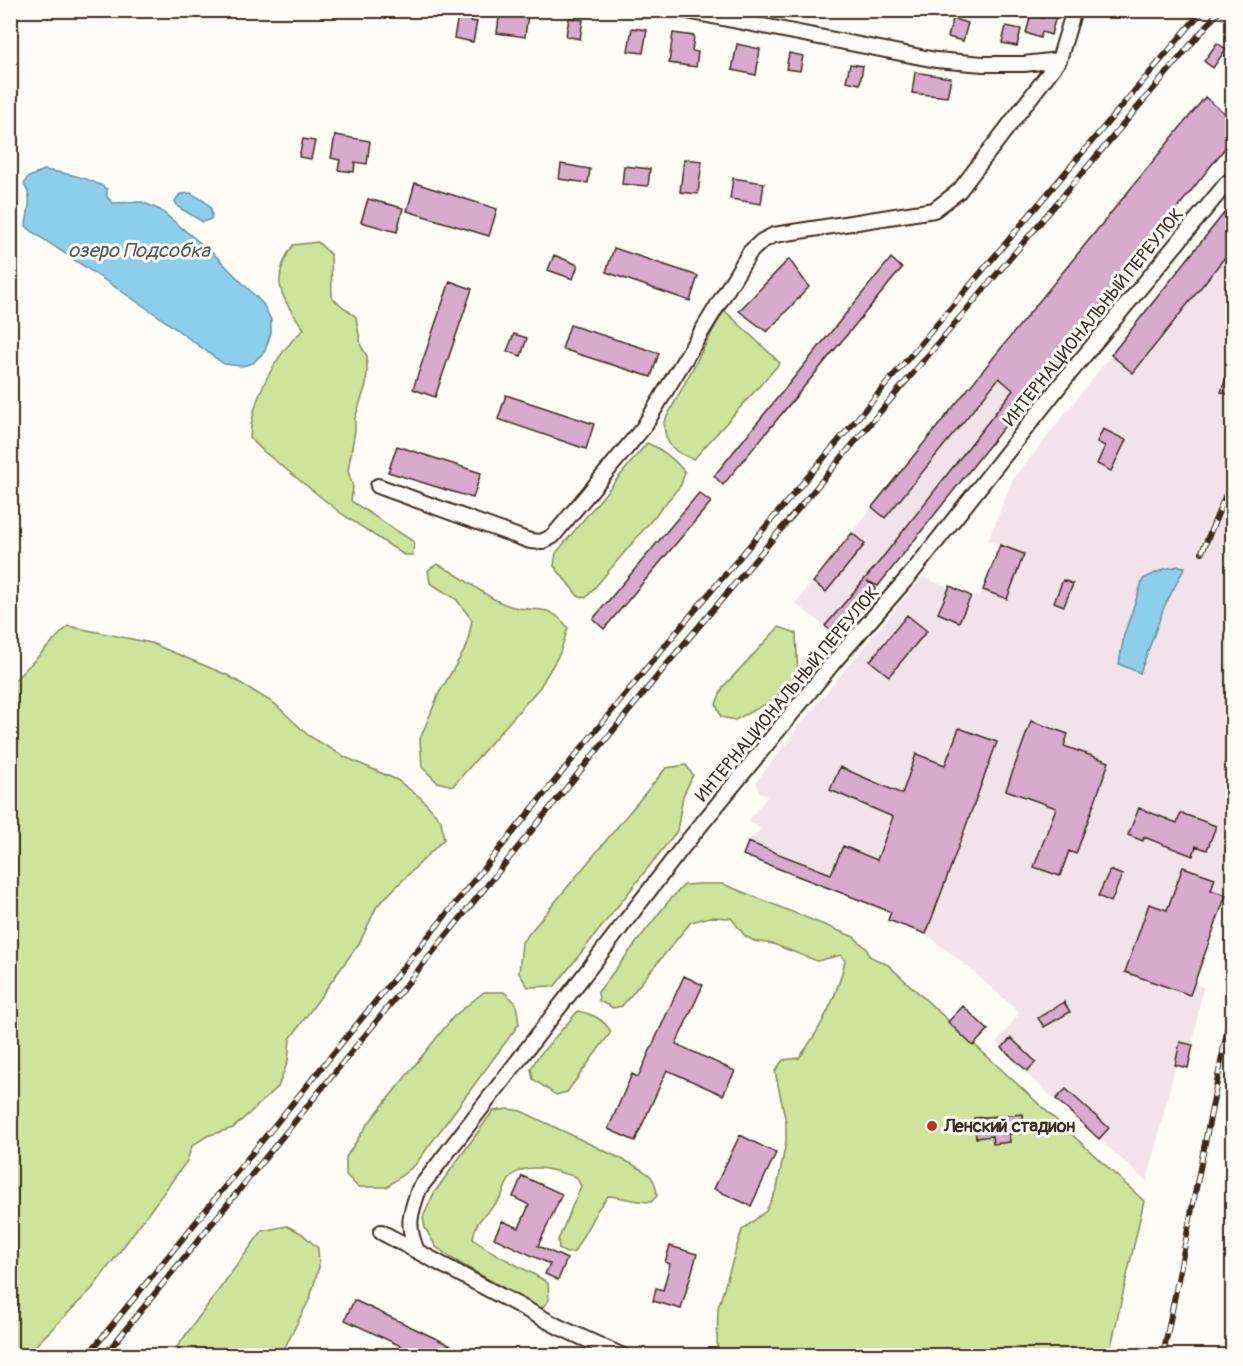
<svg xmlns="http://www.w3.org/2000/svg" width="1243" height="1366" font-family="Pangolin,sans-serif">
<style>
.built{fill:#f2e3ea}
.green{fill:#cde49a;stroke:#84875c;stroke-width:1.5}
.water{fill:#8bcfec;stroke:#6b8d9a;stroke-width:1.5}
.building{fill:#d8aacb;stroke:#3b2a1e;stroke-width:1.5}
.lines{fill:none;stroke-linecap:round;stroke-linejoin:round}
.street-casing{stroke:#3b2a1e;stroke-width:18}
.street{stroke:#fdfcf7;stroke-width:14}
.rail-casing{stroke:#3b2a1e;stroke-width:6}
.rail{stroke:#fdfcf7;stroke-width:4;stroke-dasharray:11;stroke-linecap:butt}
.poi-dot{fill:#c8321e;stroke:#fdfcf7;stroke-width:2}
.labels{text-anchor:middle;stroke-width:6;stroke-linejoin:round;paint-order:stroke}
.street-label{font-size:18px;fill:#3b2a1e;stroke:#fdfcf7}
.poi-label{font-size:18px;font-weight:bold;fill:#3b2a1e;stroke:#fdfcf7;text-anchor:start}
.water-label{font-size:20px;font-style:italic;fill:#535c5c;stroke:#fdfcf7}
</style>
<rect width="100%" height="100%" fill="#fdfcf7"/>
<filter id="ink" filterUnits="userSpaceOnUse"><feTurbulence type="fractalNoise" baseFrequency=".0167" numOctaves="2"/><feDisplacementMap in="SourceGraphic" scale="12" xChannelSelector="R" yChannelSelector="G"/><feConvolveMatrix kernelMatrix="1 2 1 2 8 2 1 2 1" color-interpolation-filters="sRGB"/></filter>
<g filter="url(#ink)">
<path class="built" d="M 1205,97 L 1232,120 L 901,557 L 837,636 L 795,603 Z
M 1232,202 L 1232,864 L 1226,895 L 1194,984 L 1203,987 L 1188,1068 L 1175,1066 L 1147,1182 L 1031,1078 L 997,1042 L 1020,1013 L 969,968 L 926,934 L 895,902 L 891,900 L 887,911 L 743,855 L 748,842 L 760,829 L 749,820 L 767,797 L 758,790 L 756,782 L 807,716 L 922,577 L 971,596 L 979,597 L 1000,545 L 988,541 L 1012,481 Z"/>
<path class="green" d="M 318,242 L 331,255 L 332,298 L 356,317 L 361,346 L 367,356 L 367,371 L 366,385 L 355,418 L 355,430 L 348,471 L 353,487 L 351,501 L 414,542 L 413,555 L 404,555 L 342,514 L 263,451 L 250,438 C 251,400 276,353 304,329 C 281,298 269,280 293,245 Z
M 724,310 L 780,363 L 694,459 C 673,453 664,443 664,422 Z
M 647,443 C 663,449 674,459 685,472 L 681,485 L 586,598 L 578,596 L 554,566 L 556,553 Z
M 437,564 C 463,575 484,598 510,606 C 537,614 548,601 568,628 L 560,653 L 540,687 L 453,786 L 437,782 L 422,767 L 420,739 L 439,693 L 467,646 L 472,620 L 456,599 L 430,583 L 428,570 Z
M 68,626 L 151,643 L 227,675 L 275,704 L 309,736 L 345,757 L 397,780 L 421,798 L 441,820 L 444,839 L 377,906 L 360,942 L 290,1039 L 288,1061 L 278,1087 L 233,1128 L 207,1136 L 192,1146 L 187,1161 L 92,1289 L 26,1355 L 11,1355 L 11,684 Z
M 779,627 L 796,633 L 798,676 L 772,701 L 735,720 L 721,717 L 716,704 L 723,687 Z
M 686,765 L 693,775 L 683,796 L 677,831 L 555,986 L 528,987 L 519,973 L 522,942 L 666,768 Z
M 700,884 L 723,884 L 854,937 L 867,949 L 869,956 L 888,965 L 1144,1201 L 1109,1355 L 720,1355 L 717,1345 L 718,1308 L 737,1246 L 742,1230 L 766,1211 L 777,1188 L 786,1142 L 786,1122 L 775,1071 L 783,1060 L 799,1058 C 821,1029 837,997 845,961 L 841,955 L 817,961 L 773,944 L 754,941 L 745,936 L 731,918 L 710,917 L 691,922 L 622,1006 L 613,1008 L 599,1001 L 598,992 L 667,903 L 684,885 Z
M 484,992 L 504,992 L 516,1003 L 519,1024 L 415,1165 L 387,1187 L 358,1187 L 346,1175 L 346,1157 L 367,1125 L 454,1016 Z
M 578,1011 C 592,1014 604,1019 611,1032 L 567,1092 L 556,1095 L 533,1079 L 531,1069 L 537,1058 Z
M 509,1109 L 521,1111 L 632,1164 C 648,1173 656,1176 657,1196 L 651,1202 C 636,1202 623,1197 608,1196 L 598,1209 L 574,1252 L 566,1253 L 559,1249 L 558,1240 L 581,1186 L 576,1177 C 557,1172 531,1161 514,1174 C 506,1180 505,1191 500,1198 C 488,1215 476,1216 473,1239 C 496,1257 524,1267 548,1283 L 549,1300 L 541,1309 L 456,1261 L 436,1247 L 425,1228 L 423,1217 L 434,1193 L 493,1111 Z
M 287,1226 L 301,1233 L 318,1248 L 319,1267 L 310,1298 L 281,1355 L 171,1355 L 262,1231 Z"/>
<path class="water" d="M 44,170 C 65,173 89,177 107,189 L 107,197 L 113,203 L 142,202 L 160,210 L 216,256 L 263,304 L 271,320 L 271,333 L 265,351 L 253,363 L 242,366 L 224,364 L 154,313 L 34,233 L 26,226 C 27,211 34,198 24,185 L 27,178 Z
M 191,193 C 202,200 215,204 211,219 L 203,222 L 178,207 L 175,201 L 180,194 Z
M 1179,566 L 1185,567 L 1164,607 L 1140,673 L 1119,664 L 1124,635 L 1143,579 L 1164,569 Z"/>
<path class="building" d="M 459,10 L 472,10 L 470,21 L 477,22 L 473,42 L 454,38 Z
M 500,10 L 528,14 L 525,37 L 497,33 Z
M 1045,12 L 1056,16 L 1051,35 L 1042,32 L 1040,38 L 1026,33 L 1031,14 L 1043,18 Z
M 569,18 L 583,20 L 580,39 L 566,36 Z
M 953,19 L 968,23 L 963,41 L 948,37 Z
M 1006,26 L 1021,29 L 1017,46 L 1002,43 Z
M 632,28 L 647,30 L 643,53 L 628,51 Z
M 673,33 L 694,36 L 692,51 L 698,52 L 696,67 L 669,63 Z
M 1217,43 L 1226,49 L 1213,68 L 1204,61 Z
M 737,44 L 760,49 L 756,75 L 732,70 Z
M 789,53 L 803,56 L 800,71 L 786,69 Z
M 850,64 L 863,66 L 860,84 L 846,81 Z
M 915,72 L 951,78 L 947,97 L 912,93 Z
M 1205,97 L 1233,120 L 1233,138 L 878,586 L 867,581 L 876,588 L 837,636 L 825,626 L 879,562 L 1013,390 L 999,378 L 885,518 L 872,507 Z
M 335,135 L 370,141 L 367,164 L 355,162 L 354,172 L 338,170 L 340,160 L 331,158 Z
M 303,139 L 315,141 L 311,159 L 299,157 Z
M 684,159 L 702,161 L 698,194 L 680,192 Z
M 561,164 L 590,169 L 588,183 L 559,179 Z
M 624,166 L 650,169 L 648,186 L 622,184 Z
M 733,178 L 764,183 L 761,204 L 730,199 Z
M 415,183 L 497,209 L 489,236 L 407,211 Z
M 368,199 L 403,208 L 397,232 L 361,222 Z
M 1233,202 L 1233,247 L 1133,373 L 1111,355 Z
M 614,248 L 698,276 L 690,301 L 606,272 Z
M 554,255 L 578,265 L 573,279 L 548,270 Z
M 891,258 L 902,268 L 723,485 L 714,476 Z
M 789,259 L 809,287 L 767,332 L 739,311 Z
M 450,281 L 472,289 L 435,397 L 413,389 Z
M 570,325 L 659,353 L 651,377 L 562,349 Z
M 514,334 L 527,338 L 521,356 L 507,351 Z
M 1231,364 L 1233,364 L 1233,396 L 1221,392 Z
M 506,395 L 594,424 L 586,449 L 498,419 Z
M 1103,429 L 1126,440 L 1111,471 L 1097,464 L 1105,446 L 1097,442 Z
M 397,446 L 481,473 L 473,498 L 388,472 Z
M 699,493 L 711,502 L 604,629 L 593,619 Z
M 852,533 L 865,544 L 826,592 L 813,582 Z
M 1000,545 L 1024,554 L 1007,599 L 983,590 Z
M 1063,580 L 1073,584 L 1064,606 L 1054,602 Z
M 950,586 L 971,596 L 959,622 L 938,613 Z
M 907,615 L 927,631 L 889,676 L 870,661 Z
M 1031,721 L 1068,734 L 1064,746 L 1109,762 L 1076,854 L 1069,851 L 1060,876 L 1034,867 L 1056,808 L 1006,790 Z
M 959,728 L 997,742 L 926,934 L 888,920 L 891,912 L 743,855 L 748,842 L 831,874 L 843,846 L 877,860 L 893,817 L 830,790 L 840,767 L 902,794 L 916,754 L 945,765 Z
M 1139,808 L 1177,823 L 1181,813 L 1216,826 L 1207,850 L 1196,846 L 1193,856 L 1144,837 L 1143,841 L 1128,835 Z
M 1183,867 L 1215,878 L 1211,890 L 1226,895 L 1190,995 L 1125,972 L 1149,904 L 1167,910 Z
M 1110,870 L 1122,875 L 1111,902 L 1098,896 Z
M 684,976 L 703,985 L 676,1044 L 735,1071 L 723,1095 L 667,1070 L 635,1141 L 608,1129 L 632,1074 L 638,1077 Z
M 1064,1002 L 1070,1012 L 1044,1027 L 1038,1018 Z
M 963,1006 L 988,1030 L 973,1046 L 948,1022 Z
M 1011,1038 L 1036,1062 L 1027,1071 L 1002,1048 Z
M 1180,1042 L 1193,1045 L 1188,1068 L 1175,1065 Z
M 1066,1089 L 1109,1128 L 1099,1139 L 1056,1099 Z
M 1023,1114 L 1025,1133 L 1009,1134 L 1010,1142 L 993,1144 L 992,1136 L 976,1138 L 974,1118 Z
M 740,1135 L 776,1153 L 751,1206 L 714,1189 Z
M 522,1176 L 562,1194 L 538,1246 L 567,1259 L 558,1280 L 545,1274 L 550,1264 L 494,1238 L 502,1221 L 519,1228 L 529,1205 L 513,1197 Z
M 670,1246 L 697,1254 L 681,1309 L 653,1301 L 656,1288 L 663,1290 L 670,1264 L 665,1262 Z
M 354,1300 L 473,1356 L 422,1356 L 345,1320 Z"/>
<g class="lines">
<defs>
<path id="street" d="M 682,10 L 936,60 L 983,64 L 1024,64 L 1059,60
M 378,486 L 530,541 L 542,542 L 553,536 L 643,428 L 750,252 L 762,241 L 774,235 L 934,210 L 959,191 L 1059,60 L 1074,10
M 381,1232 L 559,1327 L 623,1356
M 417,1251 C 406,1225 410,1214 419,1189 L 682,848 L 833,663 L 910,575 L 1061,384 L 1226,184 L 1232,179"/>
</defs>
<use href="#street" class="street-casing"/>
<use href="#street" class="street"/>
<defs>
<path id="rail" d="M 1202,552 L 1232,480
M 87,1356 L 663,648 L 1203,10
M 104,1356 L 673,657 L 1220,10
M 1163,1356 L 1232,1006"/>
</defs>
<use href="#rail" class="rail-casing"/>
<use href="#rail" class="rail"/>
</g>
</g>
<circle class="poi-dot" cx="932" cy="1126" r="6"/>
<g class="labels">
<g class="street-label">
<text transform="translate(1093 317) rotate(-51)" y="6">ИНТЕРНАЦИОНАЛЬНЫЙ ПЕРЕУЛОК</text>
<text transform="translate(787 694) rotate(-50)" y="6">ИНТЕРНАЦИОНАЛЬНЫЙ ПЕРЕУЛОК</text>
</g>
<g class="poi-label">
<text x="944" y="1132">Ленский стадион</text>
</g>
<g class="water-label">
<text x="139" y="257">озеро Подсобка</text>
</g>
</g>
<rect width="1243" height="1366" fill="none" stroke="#fdfcf7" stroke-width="36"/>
<rect x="18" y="18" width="1207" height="1330" fill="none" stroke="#3b2a1e" stroke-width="2" filter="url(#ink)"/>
</svg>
